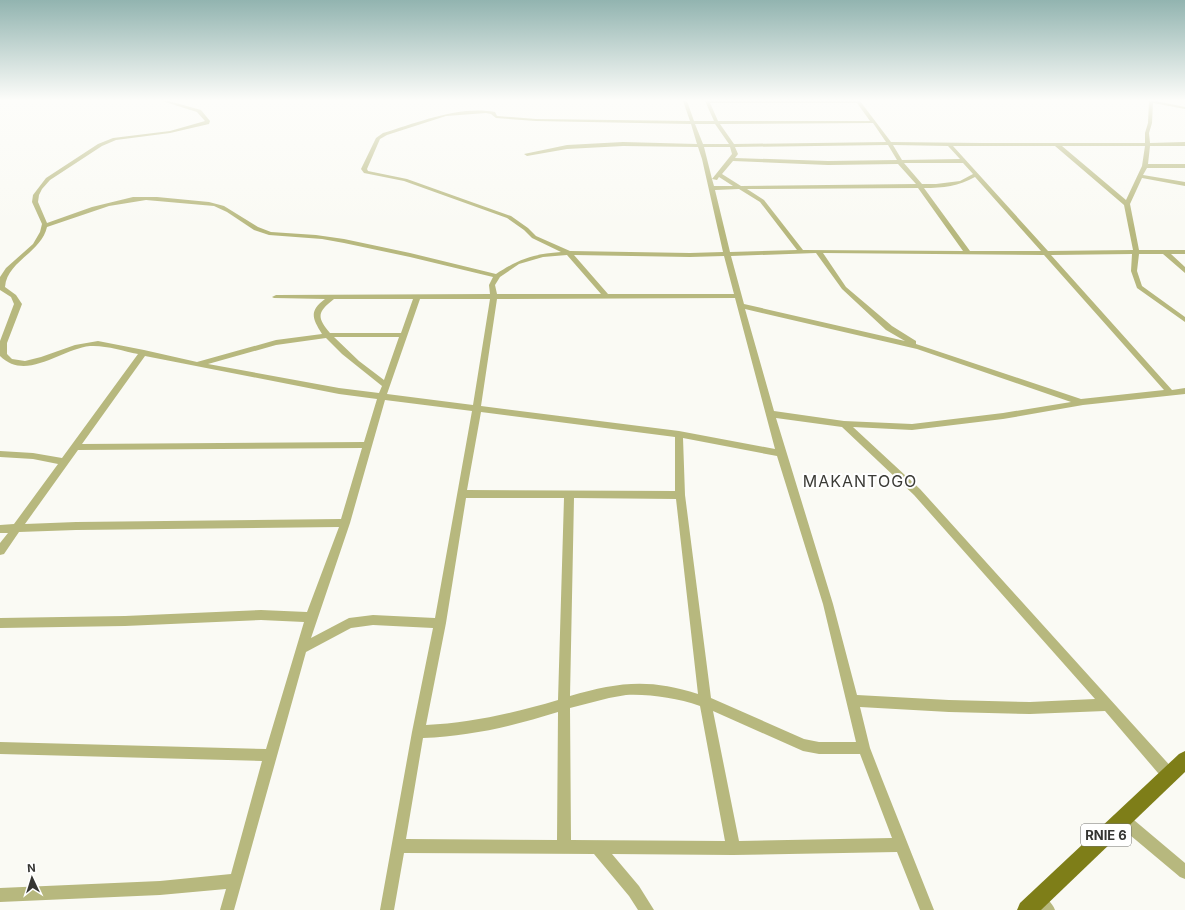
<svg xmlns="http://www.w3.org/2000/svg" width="1185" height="910" font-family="Inter,sans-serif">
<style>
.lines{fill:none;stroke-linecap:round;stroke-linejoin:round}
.street{fill:#b7b87e;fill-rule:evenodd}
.primary{fill:#7e7e18;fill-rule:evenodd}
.labels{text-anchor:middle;stroke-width:4;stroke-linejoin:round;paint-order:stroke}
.shield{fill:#fff;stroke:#727270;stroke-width:1}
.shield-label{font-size:13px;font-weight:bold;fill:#353532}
.quarter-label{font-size:16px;letter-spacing:1px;fill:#3b3b36;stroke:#fff}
</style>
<rect width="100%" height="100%" fill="#fafaf4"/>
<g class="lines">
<path class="street" d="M 162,101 L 169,101 L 201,110 L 210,121 L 209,124 L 170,133 L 116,140 L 102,146 L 50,180 L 42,189 L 39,195 L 38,202 L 47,223 L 92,207 L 133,197 L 157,197 L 209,202 L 224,206 L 258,227 L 271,232 L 316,235 L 344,239 L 410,253 L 496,274 C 519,259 533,254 561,252 L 532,238 L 524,230 L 507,218 L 404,181 L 364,173 L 361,169 L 376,138 L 383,133 C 416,123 460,105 495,112 L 497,116 L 536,119 L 690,121 L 683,101 L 687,101 L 694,121 L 714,121 L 705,101 L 860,101 L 891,142 L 982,143 L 1145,143 L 1145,133 L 1148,123 L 1149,102 L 1147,101 L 1156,101 L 1185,107 L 1185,109 L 1153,103 L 1152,123 L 1149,133 L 1150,143 L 1185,142 L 1185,146 L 1150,146 L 1148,164 L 1185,164 L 1185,168 L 1147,168 L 1143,175 L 1185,182 L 1185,186 L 1142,178 L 1130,204 L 1139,250 L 1185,250 L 1185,254 L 1171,254 L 1185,267 L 1185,273 L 1163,254 L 1139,254 L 1137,271 L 1142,286 L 1185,317 L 1185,322 L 1137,288 L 1131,271 L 1132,254 L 1051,255 L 1172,390 L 1185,388 L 1185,394 L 1083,405 L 1003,419 L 912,430 L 853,427 L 920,489 L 1174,770 L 1176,775 L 1174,780 L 1169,782 L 1164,780 L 1105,711 L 1030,714 L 949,712 L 860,707 L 870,748 L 882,779 L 934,910 L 920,910 L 897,852 L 733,855 L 612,854 L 639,886 L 654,910 L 638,910 L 629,896 L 594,854 L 404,853 L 394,910 L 380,910 L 412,732 L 433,628 L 373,625 L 351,628 L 306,652 L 234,910 L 220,910 L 226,889 L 160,895 L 0,902 L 0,888 L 160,881 L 231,874 L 262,761 L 0,754 L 0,742 L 266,749 L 304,622 L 261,620 L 125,626 L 0,628 L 0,618 L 125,616 L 261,610 L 307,612 L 339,527 L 76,530 L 19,532 L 4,554 L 0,555 L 0,543 L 8,533 L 0,533 L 0,525 L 14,524 L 58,464 L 33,459 L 0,457 L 0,451 L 33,453 L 62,458 L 138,354 C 123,351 106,345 90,346 C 61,349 26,382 0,356 L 0,341 L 14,304 L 11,297 L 0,290 L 0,277 L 6,268 L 33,244 L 40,232 L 42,224 L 32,202 L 33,195 L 46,178 L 98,144 L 113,138 L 170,131 L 205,121 L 197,112 ZM 710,103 L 857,103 L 870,121 L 718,121 ZM 486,113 L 491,114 L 496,118 L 536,121 L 691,124 L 697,144 L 623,142 L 567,145 L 524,154 L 527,156 L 567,149 L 623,146 L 698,147 L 702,159 L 723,252 L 690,253 L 570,251 L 536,236 L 528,228 L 511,216 L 407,179 L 368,171 L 367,169 L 380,139 L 387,135 L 446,116 ZM 873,123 L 886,142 L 734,144 L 720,124 ZM 695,124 L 715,124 L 729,144 L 703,144 ZM 888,145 L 897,160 L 828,161 L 735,158 L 738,154 L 735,147 ZM 893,145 L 948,146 L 960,159 L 902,160 ZM 953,146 L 1055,146 L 1124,205 L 1133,250 L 1048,251 ZM 1062,146 L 1145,146 L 1142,166 L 1126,200 ZM 704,147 L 730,147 L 732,154 L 712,179 ZM 733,161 L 828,165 L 898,164 L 916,184 L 741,186 L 722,174 ZM 904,163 L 963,163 L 973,174 L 960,181 L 936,184 L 922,184 ZM 719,177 L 733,186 L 714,186 L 712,179 L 717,180 ZM 975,177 L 1041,251 L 970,251 L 924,188 C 943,188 959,186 975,177 ZM 918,188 L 963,251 L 803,250 L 764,200 L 747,189 ZM 739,189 L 760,202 L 797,250 L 730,252 L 715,190 ZM 146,200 L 214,206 L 227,212 L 254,230 L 269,235 L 322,239 L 344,243 L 410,257 L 493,277 L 489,285 L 490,294 L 276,295 L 272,297 L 274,298 L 325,299 C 309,311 312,318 322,334 L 276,340 L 197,362 L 144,350 L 98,341 L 75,345 L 41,357 L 25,361 L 12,359 L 7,354 L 7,343 L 22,304 L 16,295 L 5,287 C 7,261 41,253 47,227 L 109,206 ZM 816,253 L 842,289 L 886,330 L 905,341 L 744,304 L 731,256 ZM 823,253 L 1044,255 L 1164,390 L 1081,399 L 916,344 L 916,341 L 892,326 L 846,287 ZM 567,255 L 601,294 L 497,294 L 495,285 L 500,277 L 519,264 L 543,257 ZM 574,255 L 690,257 L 724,256 L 734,294 L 608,294 ZM 735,298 L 775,449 L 679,431 L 481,406 L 497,299 ZM 334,299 L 413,299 L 401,333 L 330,333 C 315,316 319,311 334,299 ZM 420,299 L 490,299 L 473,405 L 387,394 ZM 745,309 L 917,349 L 1071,402 L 1003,413 L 912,424 L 844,421 L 774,411 ZM 334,337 L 399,337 L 384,380 L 359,361 ZM 326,338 L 342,354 L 382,386 L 379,393 L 339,388 L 208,364 L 276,345 ZM 145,356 L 339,394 L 377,399 L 364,442 L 82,444 ZM 385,400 L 472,411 L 435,618 L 373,615 L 349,618 L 311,638 L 350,523 ZM 481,412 L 675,437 L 675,491 L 467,490 ZM 776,418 L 842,427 L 914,495 L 1095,699 L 1030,702 L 949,700 L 857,695 L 833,604 ZM 683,438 L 777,456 L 823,604 L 856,742 L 819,742 L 804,739 L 711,698 L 685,495 ZM 362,448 L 341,519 L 76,522 L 25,524 L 78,450 ZM 466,498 L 564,498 L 558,700 C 514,713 471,723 426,725 L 446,623 ZM 574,498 L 676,499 L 698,694 C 650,678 617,682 570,696 ZM 626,695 C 651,694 676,698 700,706 L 725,841 L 571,840 L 570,708 L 609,698 ZM 713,711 L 803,751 L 819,754 L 860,754 L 892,838 L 739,841 ZM 558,712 L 557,840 L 406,839 L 423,738 C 471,736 513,726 558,712 Z
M 1123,813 L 1128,815 L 1185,863 L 1185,879 L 1180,877 L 1118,825 L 1116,820 L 1118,815 Z
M 1037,893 C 1045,896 1052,902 1055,910 L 1037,910 L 1032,905 L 1030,900 L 1032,895 Z"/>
<path class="primary" d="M 1185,751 L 1185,772 L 1041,910 L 1017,910 L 1020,903 L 1179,754 Z"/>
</g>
<linearGradient id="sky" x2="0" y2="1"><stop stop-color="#92b4b0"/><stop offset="0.44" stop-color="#fdfdfa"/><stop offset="1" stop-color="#fdfdfa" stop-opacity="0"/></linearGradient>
<rect width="1185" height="228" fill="url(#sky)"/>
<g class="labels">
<rect class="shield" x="1081" y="824" width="50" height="22" rx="3"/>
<g class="shield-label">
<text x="1106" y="840">RNIE 6</text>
</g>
<g class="quarter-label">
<text x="860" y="487">MAKANTOGO</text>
</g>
</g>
<g transform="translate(32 878) rotate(356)" stroke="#ffffff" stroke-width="3" paint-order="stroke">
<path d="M0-3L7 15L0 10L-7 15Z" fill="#353532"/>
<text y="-6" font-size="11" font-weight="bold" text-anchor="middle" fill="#353532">N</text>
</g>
</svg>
